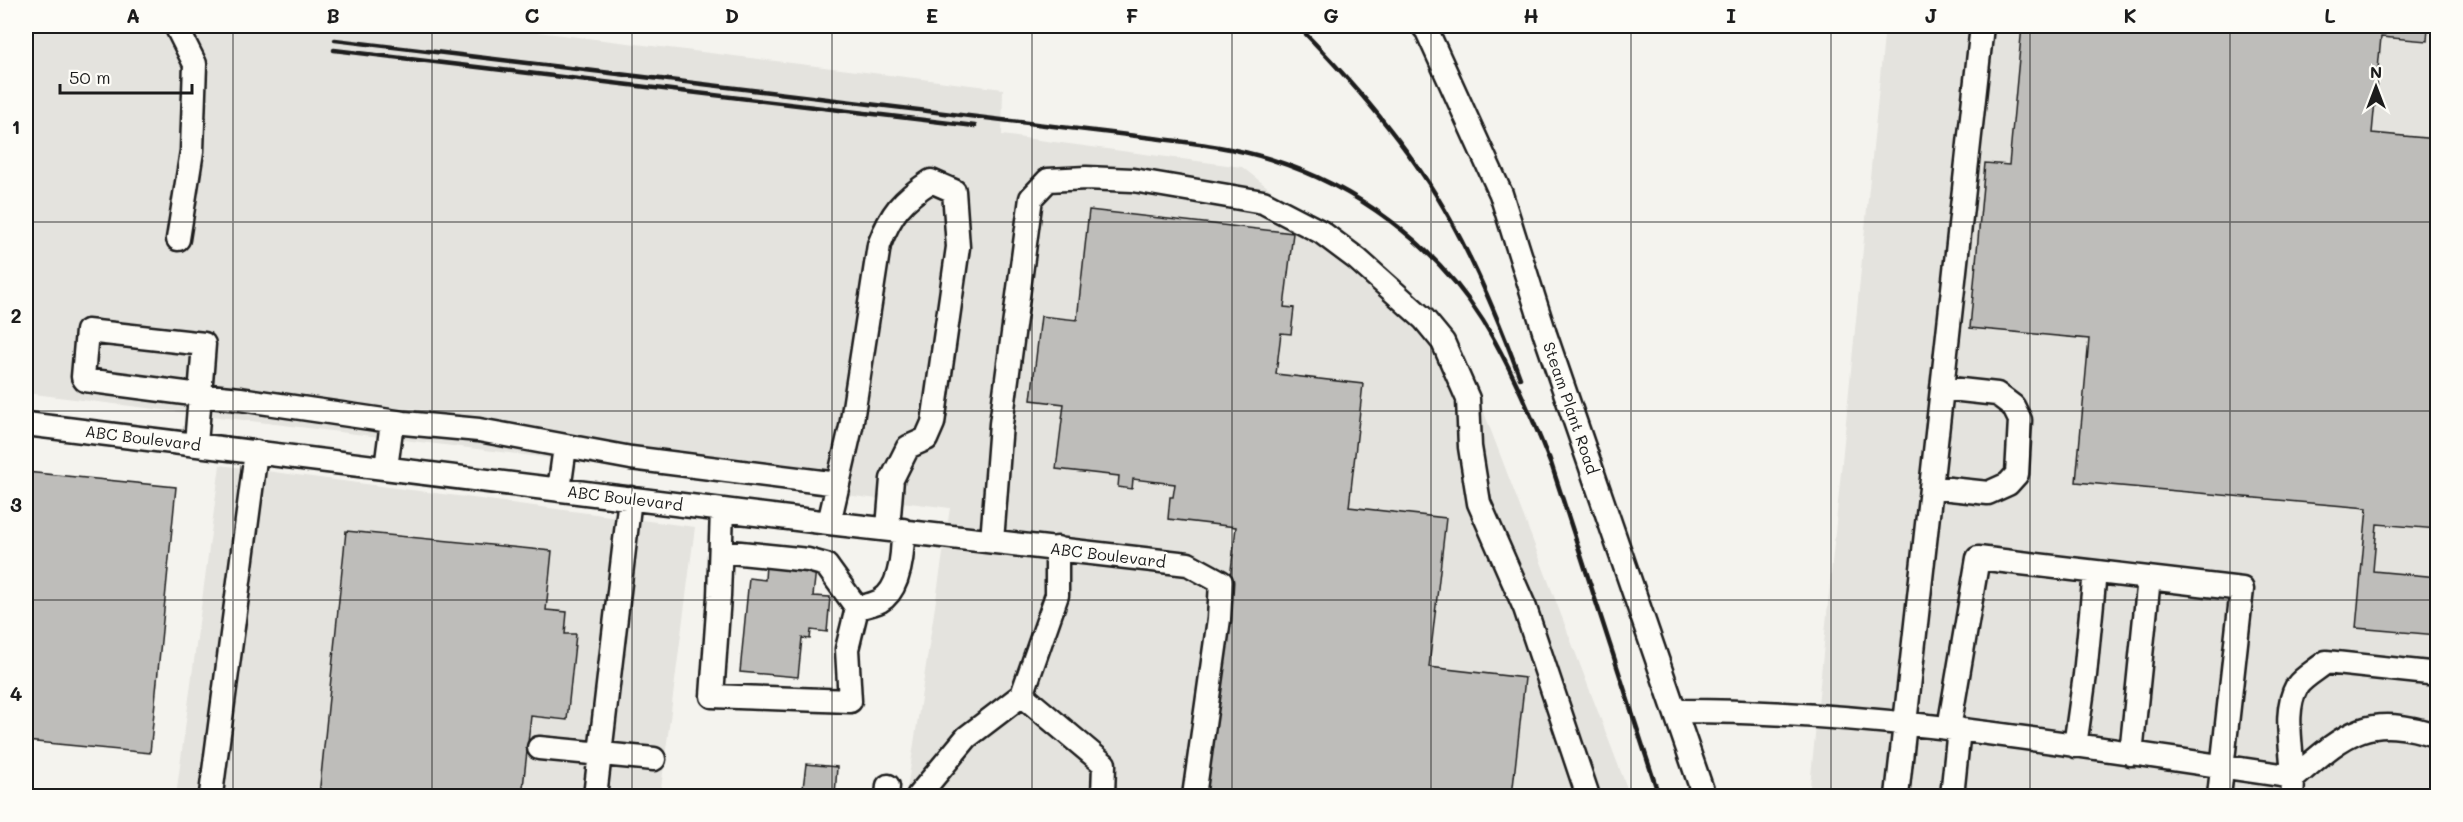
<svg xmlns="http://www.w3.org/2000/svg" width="2463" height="822" font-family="Mali,sans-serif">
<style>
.built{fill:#e4e3de}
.building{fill:#bebdba;stroke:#1c1c1c;stroke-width:1.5}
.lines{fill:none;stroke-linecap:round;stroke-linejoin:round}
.minor-casing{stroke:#1c1c1c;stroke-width:27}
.minor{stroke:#fdfcf7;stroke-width:22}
.rail{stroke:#1c1c1c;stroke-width:4.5}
.grid{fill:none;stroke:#1c1c1c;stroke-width:1.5;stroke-opacity:0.55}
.labels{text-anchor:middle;stroke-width:4.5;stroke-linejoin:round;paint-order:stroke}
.street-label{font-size:16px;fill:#1c1c1c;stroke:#fdfcf7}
.neatline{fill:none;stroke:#1c1c1c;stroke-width:2}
.grid-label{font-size:20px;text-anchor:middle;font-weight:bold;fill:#1c1c1c}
</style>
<rect width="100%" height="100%" fill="#f4f3ee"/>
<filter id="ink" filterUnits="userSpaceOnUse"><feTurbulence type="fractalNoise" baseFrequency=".0167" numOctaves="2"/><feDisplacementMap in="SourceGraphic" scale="12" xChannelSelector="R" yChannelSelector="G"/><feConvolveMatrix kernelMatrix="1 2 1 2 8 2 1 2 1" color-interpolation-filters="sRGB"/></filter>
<g filter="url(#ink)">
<path class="built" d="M 26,26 L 489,26 L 1003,89 L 1002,135 L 1242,167 L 1455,336 L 1630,796 L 906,796 L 950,508 L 26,393 Z
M 1885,26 L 2437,26 L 2437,796 L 1809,796 Z
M 220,465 L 695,527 L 660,796 L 176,796 Z"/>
<path class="building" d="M 2022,26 L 2428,26 L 2427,41 L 2381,37 L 2372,133 L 2436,139 L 2433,173 L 2438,174 L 2438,529 L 2377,524 L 2373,571 L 2438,577 L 2438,635 L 2356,628 L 2367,508 L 2076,482 L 2089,339 L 1970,328 L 1985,163 L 2009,165 Z
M 1089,210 L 1293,233 L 1284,307 L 1294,308 L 1291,334 L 1281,333 L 1276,374 L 1363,384 L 1349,507 L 1446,518 L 1429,667 L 1525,678 L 1512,796 L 1205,796 L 1236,527 L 1168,519 L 1170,497 L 1173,497 L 1175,484 L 1133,479 L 1132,489 L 1118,487 L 1119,476 L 1056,469 L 1064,404 L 1031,400 L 1041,316 L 1077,320 Z
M 26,472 L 176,487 L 150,753 L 26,741 Z
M 346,531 L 552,551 L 546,610 L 567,612 L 565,634 L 576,634 L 567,720 L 531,716 L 522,796 L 319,796 Z
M 766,564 L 816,569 L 813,596 L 830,597 L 827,632 L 811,630 L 810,639 L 802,638 L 798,677 L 740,672 L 749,578 L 765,580 Z
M 806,764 L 837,767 L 835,796 L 802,796 Z"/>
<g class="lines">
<defs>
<path id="minor" d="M 176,26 L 195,64 L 192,151 L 178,239
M 1423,26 L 1427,31 L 1501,194 L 1545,334 L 1704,796
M 87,331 L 204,344 L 200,395 L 85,380 L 83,377 Z
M 26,424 L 829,523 L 1188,564 L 1221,582 L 1219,619 L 1194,796
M 196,444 L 200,395 L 240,399 L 404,423 L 479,430 L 631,458 L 838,484
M 386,468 L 392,422
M 1931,487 L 1988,493 L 2008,484 L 2017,474 L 2020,420 L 2013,406 L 1997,394 L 1942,388
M 559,490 L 565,447
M 722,510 L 719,596 L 712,696 L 850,701 L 847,649 L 857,608 C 865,606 874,604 880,601 C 901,589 903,551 903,530
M 829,523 L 851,427 L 879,245 C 891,213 902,200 931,181 L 954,191 L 958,247 L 933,423 L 926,439 L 908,447 L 892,479 L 888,528
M 992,541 L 1001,424 L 1031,198 L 1048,180 L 1086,178 L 1133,180 L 1263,202 L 1321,232 L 1357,259 L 1424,319 L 1443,342 L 1468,399 L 1470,447 L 1479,503 L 1525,608 L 1588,796
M 721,551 L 808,560 L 826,565 L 857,608
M 1022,695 L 1104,764 L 1103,796
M 1675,711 C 1883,710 2089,748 2295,777 C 2346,733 2367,712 2438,736
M 1949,728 L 1978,558 L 2242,589 L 2219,796
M 2075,746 L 2085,675 L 2095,572
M 539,748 L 654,759
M 2131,754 L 2149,578
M 211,794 L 256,452
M 595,796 L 630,498
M 887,796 L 888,786
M 918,796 L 967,737 L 1022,695 L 1057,595 L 1057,548
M 1897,796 L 1982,26
M 1952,796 L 1959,729
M 2292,796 C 2297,762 2280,716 2297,686 C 2303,677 2318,669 2326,662 L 2438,674"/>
</defs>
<use href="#minor" class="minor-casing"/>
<use href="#minor" class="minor"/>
<path class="rail" d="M 1298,26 C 1352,81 1413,151 1450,219 C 1478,270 1500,323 1520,378
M 335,40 L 1153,138 C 1192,143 1232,147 1270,159 C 1356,186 1434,243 1483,321 C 1510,365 1532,416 1551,465
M 334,50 L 975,126
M 1549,457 L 1659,796"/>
</g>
</g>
<path class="grid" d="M 233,26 L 233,796M 432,26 L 432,796M 632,26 L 632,796M 832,26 L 832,796M 1032,26 L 1032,796M 1232,26 L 1232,796M 1431,26 L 1431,796M 1631,26 L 1631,796M 1831,26 L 1831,796M 2030,26 L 2030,796M 2230,26 L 2230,796M 26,222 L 2438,222M 26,411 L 2438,411M 26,600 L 2438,600"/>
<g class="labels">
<g class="street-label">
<text transform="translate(1571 408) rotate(71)" y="6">Steam Plant Road</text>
<text transform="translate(143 438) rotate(7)" y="6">ABC Boulevard</text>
<text transform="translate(625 498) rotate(7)" y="6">ABC Boulevard</text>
<text transform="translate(1108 555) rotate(7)" y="6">ABC Boulevard</text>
</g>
</g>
<rect width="2463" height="822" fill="none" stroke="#fdfcf7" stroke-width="66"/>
<g transform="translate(2376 87)" stroke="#fdfcf7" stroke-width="4.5" paint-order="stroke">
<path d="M0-4.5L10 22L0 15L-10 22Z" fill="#1c1c1c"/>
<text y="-9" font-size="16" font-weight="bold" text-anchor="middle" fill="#1c1c1c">N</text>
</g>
<path d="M60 84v9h132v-9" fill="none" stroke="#1c1c1c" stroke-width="3"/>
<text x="69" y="84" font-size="18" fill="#1c1c1c" stroke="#fdfcf7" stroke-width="4.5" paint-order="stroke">50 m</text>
<rect x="33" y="33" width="2397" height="756" class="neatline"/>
<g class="grid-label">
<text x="133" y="23">A</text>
<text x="333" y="23">B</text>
<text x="532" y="23">C</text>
<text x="732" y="23">D</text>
<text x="932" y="23">E</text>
<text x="1132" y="23">F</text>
<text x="1331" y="23">G</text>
<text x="1531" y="23">H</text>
<text x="1731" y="23">I</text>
<text x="1931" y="23">J</text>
<text x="2130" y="23">K</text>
<text x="2330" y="23">L</text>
<text x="16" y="134">1</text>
<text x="16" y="323">2</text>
<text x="16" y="512">3</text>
<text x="16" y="701">4</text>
</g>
</svg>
